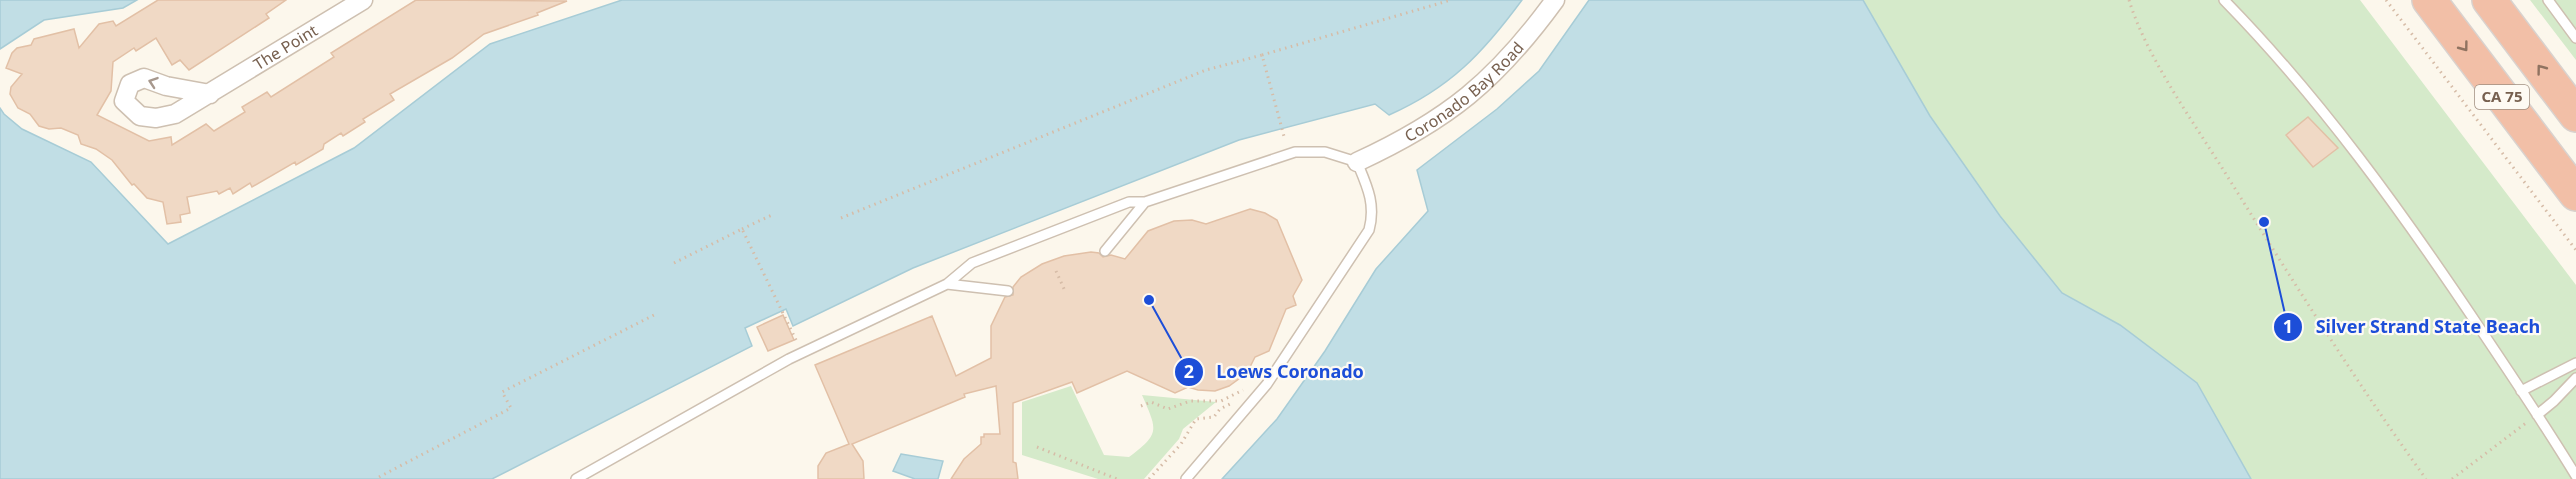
<svg xmlns="http://www.w3.org/2000/svg" width="2576" height="479" font-family="'Noto Sans',sans-serif">
<style>
.green{fill:#d5eaca}
.water{fill:#c1dee5;stroke:#a7ccd6;stroke-width:1.5}
.building{fill:#f0d9c5;stroke:#e2c0a6;stroke-width:1.5}
.lines{fill:none;stroke-linecap:round;stroke-linejoin:round}
.lane-casing{stroke:#cec0b1;stroke-width:12}
.street-casing{stroke:#cec0b1;stroke-width:21}
.highway-casing{stroke:#d9d2ce;stroke-width:36}
.path{stroke:#d6bca7;stroke-width:3;stroke-dasharray:1.5 4.5;stroke-linecap:butt}
.lane{stroke:#fff;stroke-width:9}
.street{stroke:#fff;stroke-width:18}
.highway{stroke:#f2bfa7;stroke-width:33}
.oneway{stroke:#907361}
.oneway2{stroke:#a7988d}
.labels{text-anchor:middle;stroke-width:4.5;stroke-linejoin:round;paint-order:stroke}
.shield{fill:#fefaf3;stroke:#a08e80;stroke-width:1.5}
.shield-label{font-size:15px;font-weight:bold;fill:#77604f}
.street-label{font-size:16px;fill:#77604f;stroke:#fefaf3}
.leader{fill:none;stroke:#1d4ed8;stroke-width:2}
.callout-dot{fill:#1d4ed8;stroke:#fefaf3;stroke-width:2}
.mark-label{font-size:18px;text-anchor:middle;font-weight:bold;fill:#fff}
.callout-label{font-size:18px;text-anchor:middle;font-weight:bold;fill:#1d4ed8;stroke:#fefaf3;stroke-width:4.5;stroke-linejoin:round;paint-order:stroke}
</style>
<rect width="100%" height="100%" fill="#fcf7ec"/>
<path class="green" d="M 1851,0 L 2360,0 L 2576,285 L 2576,479 L 2221,479 L 2081,343 Z
M 2530,0 L 2576,0 L 2576,61 L 2576,60 Z
M 1071,386 L 1104,455 L 1129,457 C 1161,433 1157,430 1142,395 L 1216,402 L 1183,429 L 1179,439 L 1144,479 L 1098,479 L 1022,455 L 1022,402 Z"/>
<path class="water" d="M 0,0 L 137,0 L 123,8 L 44,20 L 0,49 Z
M 622,0 L 1522,0 C 1483,53 1450,88 1389,115 L 1375,104 L 1239,140 L 913,268 L 793,326 L 786,309 L 745,328 L 752,346 L 492,479 L 0,479 L 0,108 L 4,114 L 22,129 L 91,162 L 168,244 L 354,148 L 490,44 Z
M 1589,0 L 1863,0 L 1930,116 L 2000,216 L 2062,293 L 2120,325 L 2197,383 L 2251,479 L 1222,479 L 1277,419 L 1325,351 L 1376,269 L 1428,211 L 1417,170 L 1497,109 L 1539,71 Z
M 901,454 L 943,461 L 938,479 L 915,479 L 893,471 Z"/>
<path class="building" d="M 158,0 L 286,0 L 266,14 L 269,18 L 189,70 L 180,60 L 172,65 L 156,38 L 136,51 L 134,48 L 113,62 L 111,91 L 97,115 L 149,141 L 171,137 L 172,145 L 206,124 L 214,131 L 245,112 L 242,107 L 267,92 L 271,97 L 334,57 L 331,53 L 416,0 L 567,1 L 537,13 L 538,15 L 484,34 L 452,58 L 390,94 L 394,100 L 363,119 L 365,122 L 343,136 L 341,133 L 324,144 L 323,149 L 296,165 L 295,162 L 252,187 L 250,183 L 233,194 L 230,188 L 219,194 L 217,191 L 187,197 L 190,213 L 180,215 L 181,222 L 167,224 L 163,202 L 147,198 L 134,184 L 132,185 L 112,160 L 96,149 L 81,144 L 78,135 L 61,128 L 49,129 L 39,126 L 30,114 L 18,108 L 10,94 L 11,87 L 22,74 L 6,68 L 12,53 L 17,48 L 31,45 L 34,39 L 74,29 L 79,48 L 99,24 L 113,21 L 116,26 Z
M 2308,117 L 2338,148 L 2313,167 L 2286,135 Z
M 1250,209 L 1265,213 L 1277,220 L 1302,280 L 1293,296 L 1296,305 L 1286,309 L 1269,351 L 1255,357 L 1247,373 L 1229,386 L 1215,391 L 1198,390 L 1188,387 L 1175,393 L 1127,371 L 1077,393 L 1072,382 L 1013,403 L 1013,462 L 1016,463 L 1018,479 L 951,479 L 964,459 L 981,444 L 981,437 L 984,437 L 984,434 L 1000,434 L 996,386 L 964,394 L 965,397 L 852,444 L 863,461 L 864,479 L 818,479 L 818,466 L 826,453 L 849,444 L 815,365 L 932,316 L 956,376 L 991,358 L 991,326 L 1005,297 L 1013,295 L 1013,287 L 1021,277 L 1042,264 L 1064,256 L 1091,252 L 1099,253 L 1103,257 L 1111,255 L 1125,259 L 1148,231 L 1174,221 L 1192,220 L 1206,224 Z
M 783,315 L 794,340 L 768,351 L 757,327 Z"/>
<g class="lines">
<defs>
<path id="lane" d="M 2224,0 C 2321,99 2402,212 2479,327 C 2512,376 2545,425 2576,476
M 2548,0 L 2576,38
M 1105,251 L 1145,202
M 947,284 L 1008,291
M 2521,391 L 2576,363
M 2537,415 L 2554,401 L 2576,378
M 576,479 L 789,359 L 947,284 L 972,263 L 1129,202 L 1145,202 L 1295,152 L 1325,152 L 1357,162 C 1367,186 1376,204 1369,230 L 1267,384 L 1186,479"/>
<g id="street">
<path id="s1" d="M 210,94 L 166,86 L 144,78 L 130,84 L 124,101 L 140,116 L 156,118 L 175,114 L 363,0"/>
<path id="s2" d="M 1357,162 C 1448,120 1496,81 1555,0"/>
</g>
<path id="highway" d="M 2429,0 L 2576,194
M 2489,0 L 2576,115"/>
</defs>
<use href="#lane" class="lane-casing"/>
<use href="#street" class="street-casing"/>
<use href="#highway" class="highway-casing"/>
<path class="path" d="M 2129,0 C 2146,56 2192,120 2224,171 C 2289,275 2354,379 2426,479
M 2386,0 L 2576,250
M 1262,55 L 1451,0
M 841,218 L 1206,70 L 1262,55 L 1285,140
M 742,229 L 774,214
M 674,263 L 742,229 L 796,340
M 1056,271 L 1065,291
M 1141,406 L 1151,402 L 1168,409 L 1190,401 L 1221,401 L 1243,390
M 1037,447 L 1117,479
M 379,477 L 511,408 L 502,392 L 656,314
M 1149,479 L 1181,444 L 1196,419 L 1214,417 L 1220,409 L 1232,403
M 2452,479 L 2526,423"/>
<use href="#lane" class="lane"/>
<use href="#street" class="street"/>
<use href="#highway" class="highway"/>
</g>
<defs><path id="oneway-chevron" d="M-2-3.5L2.5 0L-2 3.5" fill="none" stroke-width="1.6" stroke-linecap="round" stroke-linejoin="round" transform="scale(1.5)"/></defs>
<g class="oneway">
<use href="#oneway-chevron" transform="translate(2464 47) rotate(53)"/>
<use href="#oneway-chevron" transform="translate(2541 69) rotate(-127)"/>
</g>
<use class="oneway2" href="#oneway-chevron" transform="translate(153 82) rotate(-161)"/>
<g class="labels">
<rect class="shield" x="2475" y="85" width="54" height="24" rx="4.5"/>
<g class="shield-label">
<text x="2502" y="102">CA 75</text>
</g>
<g class="street-label">
<text dy="6" stroke="none"><textPath href="#s1" startOffset="288">The Point</textPath></text>
<text dy="6" stroke="none"><textPath href="#s2" startOffset="129">Coronado Bay Road</textPath></text>
</g>
</g>
<path class="leader" d="M2264 222L2288 327M1149 300L1189 372"/>
<g class="callout-dot">
<circle cx="2264" cy="222" r="6"/>
<circle cx="1149" cy="300" r="6"/>
<circle cx="2288" cy="327" r="15"/>
<circle cx="1189" cy="372" r="15"/>
</g>
<g class="mark-label">
<text x="2288" y="333">1</text>
<text x="1189" y="378">2</text>
</g>
<g class="callout-label">
<text x="2428" y="333">Silver Strand State Beach</text>
<text x="1290" y="378">Loews Coronado</text>
</g>
</svg>
